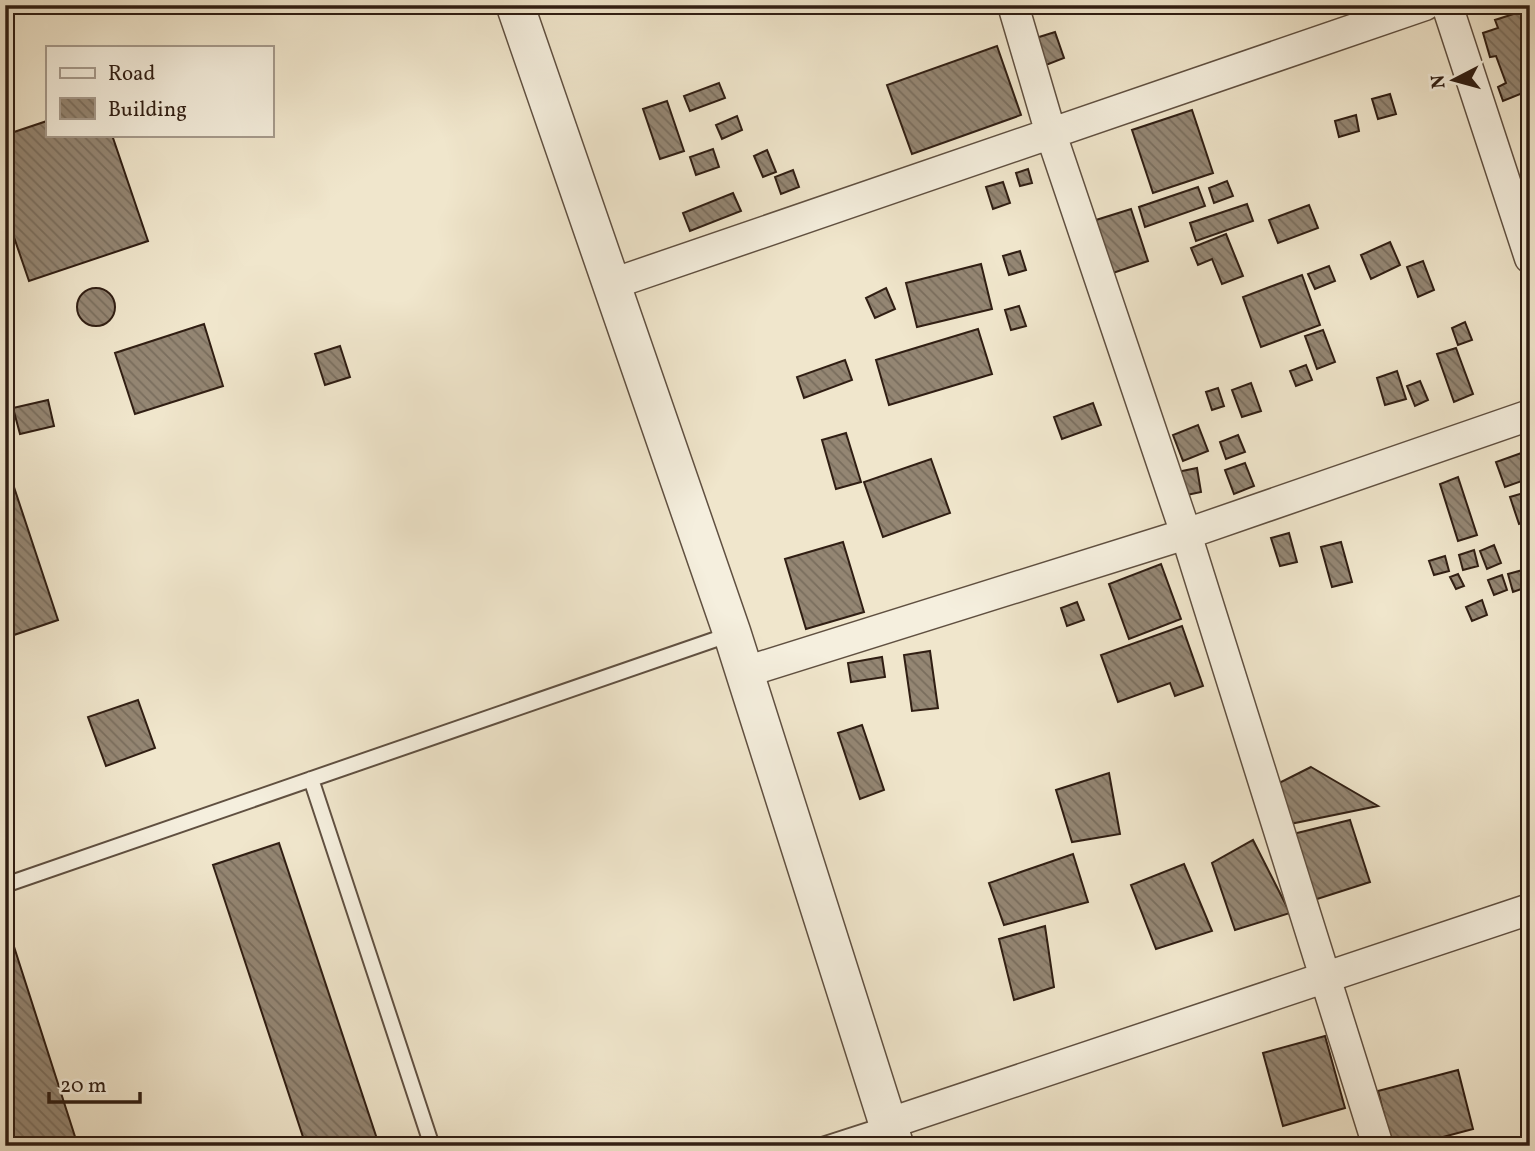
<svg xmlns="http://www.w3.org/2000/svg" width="1535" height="1151" font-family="Vollkorn,serif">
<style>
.building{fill:url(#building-back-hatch);stroke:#301e13;stroke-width:2}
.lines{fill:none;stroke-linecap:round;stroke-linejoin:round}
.service-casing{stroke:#605041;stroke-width:18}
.minor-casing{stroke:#605041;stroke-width:33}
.tertiary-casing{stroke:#605041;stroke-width:40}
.service{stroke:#f5efde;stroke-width:14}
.minor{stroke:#f5efde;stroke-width:30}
.tertiary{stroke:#f5efde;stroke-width:37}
</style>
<defs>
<pattern id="building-back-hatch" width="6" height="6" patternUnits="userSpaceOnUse" patternTransform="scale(1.75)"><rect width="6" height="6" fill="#948673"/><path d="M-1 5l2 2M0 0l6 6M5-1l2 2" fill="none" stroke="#796d5d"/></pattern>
</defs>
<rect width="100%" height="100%" fill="#f0e6cc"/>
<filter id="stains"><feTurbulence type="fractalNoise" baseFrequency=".00286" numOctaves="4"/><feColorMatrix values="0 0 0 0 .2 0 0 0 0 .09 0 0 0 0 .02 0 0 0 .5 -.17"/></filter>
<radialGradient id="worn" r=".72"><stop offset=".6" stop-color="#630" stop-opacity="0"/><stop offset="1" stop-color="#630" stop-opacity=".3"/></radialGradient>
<path class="building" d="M 1529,9 L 1530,90 L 1503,101 L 1498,87 L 1506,83 L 1496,56 L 1490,57 L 1483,33 L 1498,28 L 1495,20 Z
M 1055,32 L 1064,58 L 1046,65 L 1036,38 Z
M 997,46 L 1021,115 L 912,154 L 887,85 Z
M 719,83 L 725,98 L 690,111 L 684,96 Z
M 1390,94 L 1396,114 L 1378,119 L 1372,99 Z
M 667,101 L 684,151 L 660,159 L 643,109 Z
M 1192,110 L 1213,173 L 1153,193 L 1132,130 Z
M 1356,115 L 1359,131 L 1339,137 L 1335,121 Z
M 737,116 L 742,130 L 722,139 L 716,125 Z
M 47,121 L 47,135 L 112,135 L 148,241 L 29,281 L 5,211 L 5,135 Z
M 713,149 L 719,167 L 696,175 L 690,157 Z
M 767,150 L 776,172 L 763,177 L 754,156 Z
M 1028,169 L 1032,183 L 1020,186 L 1016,173 Z
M 793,170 L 799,187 L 781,194 L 775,177 Z
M 1227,181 L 1233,196 L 1214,203 L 1209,188 Z
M 1003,182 L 1010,203 L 993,209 L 986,187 Z
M 1198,187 L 1205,206 L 1145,227 L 1139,207 Z
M 733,193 L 741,211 L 690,231 L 683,213 Z
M 1247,204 L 1253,221 L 1196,241 L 1190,223 Z
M 1309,205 L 1318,228 L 1278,243 L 1269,220 Z
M 1131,209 L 1148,261 L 1113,273 L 1096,220 Z
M 1226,234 L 1243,276 L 1222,284 L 1212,259 L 1198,265 L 1191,248 Z
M 1390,242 L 1400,265 L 1371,279 L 1361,255 Z
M 1020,251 L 1026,270 L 1009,275 L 1003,256 Z
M 1423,261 L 1434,290 L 1418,297 L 1407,267 Z
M 981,264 L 992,309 L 917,327 L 906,283 Z
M 1329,266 L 1335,281 L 1315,289 L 1308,274 Z
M 1302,275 L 1320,325 L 1261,347 L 1243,297 Z
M 886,288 L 895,309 L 875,318 L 866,298 Z
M77 307a19 19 0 1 1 38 0a19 19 0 1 1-38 0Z
M 1019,306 L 1026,326 L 1011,330 L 1005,310 Z
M 1465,322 L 1472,340 L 1458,345 L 1452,328 Z
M 204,324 L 223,386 L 135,414 L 115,353 Z
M 978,329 L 992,374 L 889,405 L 876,360 Z
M 1323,330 L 1335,362 L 1317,369 L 1305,336 Z
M 340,346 L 350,377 L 325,385 L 315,354 Z
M 1456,348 L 1473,394 L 1454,402 L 1437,354 Z
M 845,360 L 852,380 L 804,398 L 797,377 Z
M 1306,365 L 1312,380 L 1296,386 L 1290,371 Z
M 1397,371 L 1406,399 L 1385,405 L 1377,378 Z
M 1420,381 L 1428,400 L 1415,406 L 1407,386 Z
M 1251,383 L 1261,411 L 1242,417 L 1232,390 Z
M 1218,388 L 1224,406 L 1212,410 L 1206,392 Z
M 48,400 L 54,426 L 20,434 L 13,408 Z
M 1093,403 L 1101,425 L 1062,439 L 1054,417 Z
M 1198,425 L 1208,451 L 1183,461 L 1173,435 Z
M 846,433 L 861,482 L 836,489 L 822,440 Z
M 1238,435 L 1245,452 L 1226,459 L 1220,442 Z
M 1530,450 L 1530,478 L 1505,487 L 1496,462 Z
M 931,459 L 950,513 L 883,537 L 864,482 Z
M 5,460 L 58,620 L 5,638 Z
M 1245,463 L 1254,486 L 1234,494 L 1225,470 Z
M 1197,468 L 1201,492 L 1182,496 L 1177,472 Z
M 1458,477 L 1477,535 L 1458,541 L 1440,484 Z
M 1530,491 L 1530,520 L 1519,524 L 1510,497 Z
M 1289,533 L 1297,562 L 1280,566 L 1271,538 Z
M 843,542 L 864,612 L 806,629 L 785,559 Z
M 1341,542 L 1352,582 L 1332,587 L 1321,547 Z
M 1494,545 L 1501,563 L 1487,569 L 1480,551 Z
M 1474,550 L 1478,566 L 1463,570 L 1459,555 Z
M 1445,556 L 1449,571 L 1434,575 L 1429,561 Z
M 1161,564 L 1181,619 L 1129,639 L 1109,584 Z
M 1530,568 L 1530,586 L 1513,592 L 1508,574 Z
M 1458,574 L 1464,586 L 1456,589 L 1450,577 Z
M 1502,575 L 1507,590 L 1494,595 L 1488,580 Z
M 1482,600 L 1487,615 L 1472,621 L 1466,607 Z
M 1077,602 L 1084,620 L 1067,626 L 1061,608 Z
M 1182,626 L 1203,686 L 1175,696 L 1170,683 L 1118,702 L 1101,655 Z
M 930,651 L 938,708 L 912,711 L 904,655 Z
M 882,657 L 885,677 L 851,682 L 848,663 Z
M 138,700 L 155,748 L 106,766 L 88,717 Z
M 862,725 L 884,790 L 860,799 L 838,733 Z
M 1311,767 L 1378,806 L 1290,824 L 1279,783 Z
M 1109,773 L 1120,834 L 1072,842 L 1056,790 Z
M 1350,820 L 1370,882 L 1314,900 L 1293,834 Z
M 1253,840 L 1290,913 L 1235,930 L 1212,863 Z
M 279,843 L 379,1145 L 378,1146 L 306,1146 L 213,865 Z
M 1073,854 L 1088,902 L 1004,925 L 989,883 Z
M 1184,864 L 1212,931 L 1156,949 L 1131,885 Z
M 1045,926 L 1054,987 L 1014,1000 L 999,939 Z
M 8,928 L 78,1146 L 5,1146 L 5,929 Z
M 1325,1036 L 1345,1108 L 1283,1126 L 1263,1053 Z
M 1458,1070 L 1473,1129 L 1409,1146 L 1392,1146 L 1378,1091 Z"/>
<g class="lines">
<defs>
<path id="service" d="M 311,779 L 432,1146
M 5,885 L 731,634
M 819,1146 L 887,1124"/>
<path id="minor" d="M 1013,5 L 1051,134 L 1186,534 L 1378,1146
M 1447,5 L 1530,258
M 612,284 L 1425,5
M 745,672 L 1186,534 L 1530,415
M 887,1124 L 1530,909"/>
<path id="tertiary" d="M 515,5 L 732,633 L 895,1146"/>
</defs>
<use href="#service" class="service-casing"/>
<use href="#minor" class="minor-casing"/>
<use href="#tertiary" class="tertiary-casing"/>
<use href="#service" class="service"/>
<use href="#minor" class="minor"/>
<use href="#tertiary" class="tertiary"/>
</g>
<rect width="1535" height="1151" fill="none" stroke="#f0e6cc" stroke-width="28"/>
<rect x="7" y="7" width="1521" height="1137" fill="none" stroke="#301e13" stroke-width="3.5"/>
<rect x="14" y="14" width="1507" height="1123" fill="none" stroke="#301e13" stroke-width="2"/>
<rect x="46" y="46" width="228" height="91" fill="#f5efde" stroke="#a69b8d" stroke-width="2"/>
<rect x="60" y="68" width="35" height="10" fill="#f5efde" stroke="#a69b8d" stroke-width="2"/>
<text x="108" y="80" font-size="21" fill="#301e13">Road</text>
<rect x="60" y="98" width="35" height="21" fill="url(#building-back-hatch)" stroke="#a69b8d" stroke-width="2"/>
<text x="108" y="116" font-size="21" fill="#301e13">Building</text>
<g transform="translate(1454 80) rotate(264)" stroke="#f5efde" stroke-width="5" paint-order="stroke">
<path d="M0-5L12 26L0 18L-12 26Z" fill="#301e13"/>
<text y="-10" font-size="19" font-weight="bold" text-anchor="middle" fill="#301e13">N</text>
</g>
<path d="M49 1092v10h91v-10" fill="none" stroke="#301e13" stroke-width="3.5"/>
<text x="60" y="1092" font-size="21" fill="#301e13" stroke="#f5efde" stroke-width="5" paint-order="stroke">20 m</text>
<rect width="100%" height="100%" filter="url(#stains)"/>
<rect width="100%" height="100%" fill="url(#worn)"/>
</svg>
